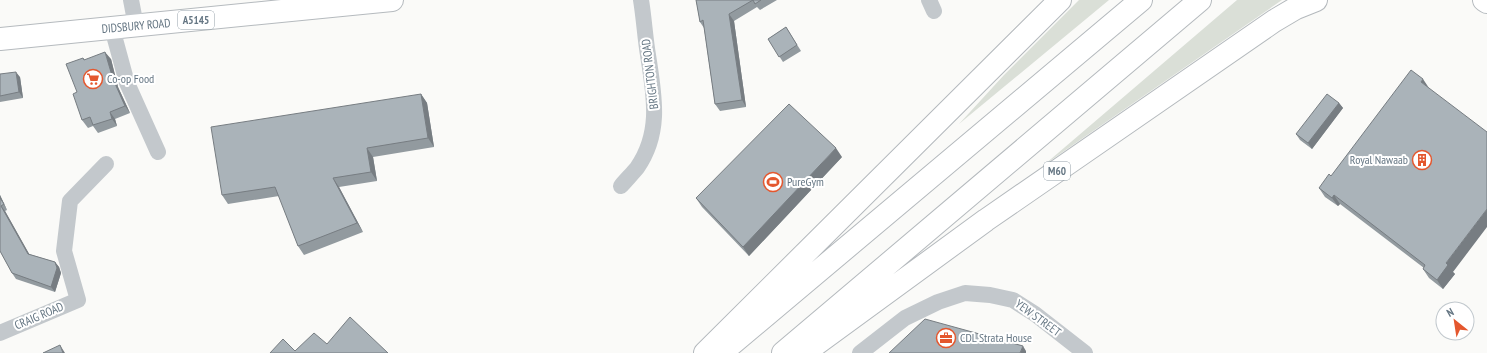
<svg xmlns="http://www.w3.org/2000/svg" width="1487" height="353" font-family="'PT Sans Narrow',sans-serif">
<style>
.green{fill:#dadfd7}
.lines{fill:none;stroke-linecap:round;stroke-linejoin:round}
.primary-casing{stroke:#b5babe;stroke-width:24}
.highway-casing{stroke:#b4b9bd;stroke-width:24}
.street{stroke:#c3c8cc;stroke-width:16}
.primary{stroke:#fff;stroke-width:22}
.highway{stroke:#fff;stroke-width:22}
.wall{fill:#929a9f}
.shaded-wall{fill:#777d82}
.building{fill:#aab3b9;stroke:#777d82}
.labels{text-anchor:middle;stroke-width:4;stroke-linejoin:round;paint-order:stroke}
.shield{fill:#fff;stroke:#939fa8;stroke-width:1}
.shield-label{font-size:11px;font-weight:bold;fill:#657683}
.street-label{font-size:12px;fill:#657683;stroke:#fff}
.poi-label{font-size:12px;fill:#657683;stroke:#fff;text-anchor:start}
</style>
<rect width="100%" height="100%" fill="#fafaf8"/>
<path class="green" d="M 1079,0 L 1109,0 L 959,124 L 1004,75 Z
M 1237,0 L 1282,0 L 1044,165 Z"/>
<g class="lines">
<defs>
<path id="primary" d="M 1484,0 L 1487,2
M 0,39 L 392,0"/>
<path id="highway" d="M 705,353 L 1060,0
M 721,353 L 1141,0
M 783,353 L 1200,0
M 804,353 L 986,220 L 1274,21 L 1296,8 L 1316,0"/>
</defs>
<use href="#primary" class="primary-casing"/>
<use href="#highway" class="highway-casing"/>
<path class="street" d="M 131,0 L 136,26
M 929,0 L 934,11
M 112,28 L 127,83 L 158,152
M 621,186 C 626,180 632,174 637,168 C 662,132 654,95 648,55 C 645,37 644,18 641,0
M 0,333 L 78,300 L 64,251 L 70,201 L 106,164
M 860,353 L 905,318 L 938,302 L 965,293 L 990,295 L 1013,300 L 1035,314 L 1085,353"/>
<use href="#primary" class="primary"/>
<use href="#highway" class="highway"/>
</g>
<path class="wall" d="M 696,0 L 777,0 L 760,10 L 757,7 L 734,21 L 746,107 L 720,111 L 715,104 L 704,28 L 700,22 Z
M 786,27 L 801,51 L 783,62 L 768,39 Z
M 83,58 L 85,60 L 111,59 L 118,87 L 130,113 L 115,119 L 117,126 L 98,133 L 93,126 L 88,128 L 82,120 L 77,92 Z
M 0,74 L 20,77 L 23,98 L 0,102 Z
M 421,94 L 427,103 L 434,147 L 373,157 L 377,181 L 339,187 L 363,232 L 304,255 L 298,246 L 279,196 L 228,204 L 222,195 Z
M 1339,103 L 1343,108 L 1312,149 L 1300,140 L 1296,134 Z
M 842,157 L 749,256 L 702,207 L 696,198 Z
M 1331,176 L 1453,272 L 1455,274 L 1443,289 L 1429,278 L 1423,269 L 1424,268 L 1340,204 L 1338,206 L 1325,197 L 1319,188 Z
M 0,195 L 7,210 L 5,211 L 29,254 L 55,262 L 59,267 L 61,273 L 55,292 L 16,279 L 12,273 L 0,251 Z"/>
<path class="shaded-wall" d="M 729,14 L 734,21 L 746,107 L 742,100 Z
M 105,52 L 111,59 L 118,87 L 130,113 L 125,106 L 113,79 Z
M 16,72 L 20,77 L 23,98 L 19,92 Z
M 1423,79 L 1429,88 L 1421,82 Z
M 421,94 L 427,103 L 434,147 L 428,138 Z
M 1339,103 L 1343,108 L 1312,149 L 1308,143 Z
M 110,112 L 115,119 L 117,126 L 112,119 Z
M 367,148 L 373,157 L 377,181 L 371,172 Z
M 836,148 L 842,157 L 749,256 L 743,247 Z
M 333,178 L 339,187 L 363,232 L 357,223 Z
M 0,195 L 7,210 L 0,198 Z
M 1334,195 L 1340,204 L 1338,206 L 1332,198 Z
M 1,206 L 5,211 L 32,259 L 28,254 Z
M 1487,209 L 1487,227 L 1453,272 L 1455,274 L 1443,289 L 1437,280 L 1446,263 Z
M 55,262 L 59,267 L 61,273 L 55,292 L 51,287 Z
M 60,345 L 65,353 L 63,353 Z
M 1023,346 L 1026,351 L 1026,353 L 1020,353 Z"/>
<path class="building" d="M 696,0 L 753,0 L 729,14 L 742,100 L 715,104 L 703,20 L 700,22 Z
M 753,0 L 761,0 L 755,4 Z
M 786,27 L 797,45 L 779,57 L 768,39 Z
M 105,52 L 113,79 L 125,106 L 110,112 L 112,119 L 93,125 L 90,117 L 82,120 L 73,94 L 77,92 L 66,64 L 83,58 L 84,60 Z
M 1411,70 L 1423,79 L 1421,82 L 1487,132 L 1487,209 L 1446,263 L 1448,265 L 1437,280 L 1423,269 L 1425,265 L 1334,195 L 1332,198 L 1319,188 L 1329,174 L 1331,176 Z
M 16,72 L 19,92 L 0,96 L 0,74 Z
M 421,94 L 428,138 L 367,148 L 371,172 L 333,178 L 357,223 L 298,246 L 275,187 L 222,195 L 211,127 Z
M 1327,94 L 1339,103 L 1308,143 L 1296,134 Z
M 789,104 L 836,148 L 743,247 L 696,198 Z
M 0,198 L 4,204 L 1,206 L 28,254 L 55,262 L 57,268 L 51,287 L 12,273 L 0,251 Z
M 350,317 L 388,353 L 270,353 L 283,339 L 295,351 L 314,333 L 327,344 Z
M 925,319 L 1023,346 L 1020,353 L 889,353 Z
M 60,345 L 63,353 L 43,353 Z"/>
<defs>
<symbol id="supermarket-ring" viewBox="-11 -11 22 22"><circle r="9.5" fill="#fff" stroke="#e4572e" stroke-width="1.5"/><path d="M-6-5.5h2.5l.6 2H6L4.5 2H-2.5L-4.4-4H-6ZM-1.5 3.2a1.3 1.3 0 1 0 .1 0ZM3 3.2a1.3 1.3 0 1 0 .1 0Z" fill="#e4572e"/></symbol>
<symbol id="building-ring" viewBox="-11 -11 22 22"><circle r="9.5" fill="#fff" stroke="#e4572e" stroke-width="1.5"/><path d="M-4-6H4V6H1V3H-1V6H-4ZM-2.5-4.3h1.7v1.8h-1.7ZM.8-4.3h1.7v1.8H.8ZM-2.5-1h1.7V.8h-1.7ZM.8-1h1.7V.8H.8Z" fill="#e4572e"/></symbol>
<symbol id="stadium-ring" viewBox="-11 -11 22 22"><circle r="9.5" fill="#fff" stroke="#e4572e" stroke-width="1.5"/><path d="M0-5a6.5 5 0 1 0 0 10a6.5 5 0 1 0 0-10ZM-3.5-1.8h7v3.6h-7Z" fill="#e4572e"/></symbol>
<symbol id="office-ring" viewBox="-11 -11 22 22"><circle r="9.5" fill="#fff" stroke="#e4572e" stroke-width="1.5"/><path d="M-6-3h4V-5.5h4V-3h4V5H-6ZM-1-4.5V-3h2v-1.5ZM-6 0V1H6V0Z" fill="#e4572e"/></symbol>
</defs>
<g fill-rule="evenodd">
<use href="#supermarket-ring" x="82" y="68" width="22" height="22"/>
<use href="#building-ring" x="1411" y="149" width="22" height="22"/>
<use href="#stadium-ring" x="762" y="171" width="22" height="22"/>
<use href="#office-ring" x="935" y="327" width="22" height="22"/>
</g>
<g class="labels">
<g class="shield">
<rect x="178" y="11" width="36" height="18" rx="3"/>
<rect x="1044" y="162" width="26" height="18" rx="3"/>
</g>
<g class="shield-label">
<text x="196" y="24">A5145</text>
<text x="1057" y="175">M60</text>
</g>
<g class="street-label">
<text transform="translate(136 26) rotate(-5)" y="4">DIDSBURY ROAD</text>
<text transform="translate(650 74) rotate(-97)" y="4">BRIGHTON ROAD</text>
<text transform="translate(39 316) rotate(-23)" y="4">CRAIG ROAD</text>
<text transform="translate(1038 318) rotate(36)" y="4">YEW STREET</text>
</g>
<g class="poi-label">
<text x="107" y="83">Co-op Food</text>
<text x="1408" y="164" text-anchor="end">Royal Nawaab</text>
<text x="787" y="186">PureGym</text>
<text x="960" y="342">CDL Strata House</text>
</g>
</g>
<g transform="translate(1455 321) rotate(330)"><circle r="19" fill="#ffffff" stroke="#c1c8cd"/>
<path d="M0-3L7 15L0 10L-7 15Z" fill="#e4572e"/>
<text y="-6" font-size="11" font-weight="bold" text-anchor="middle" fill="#657683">N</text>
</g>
</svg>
